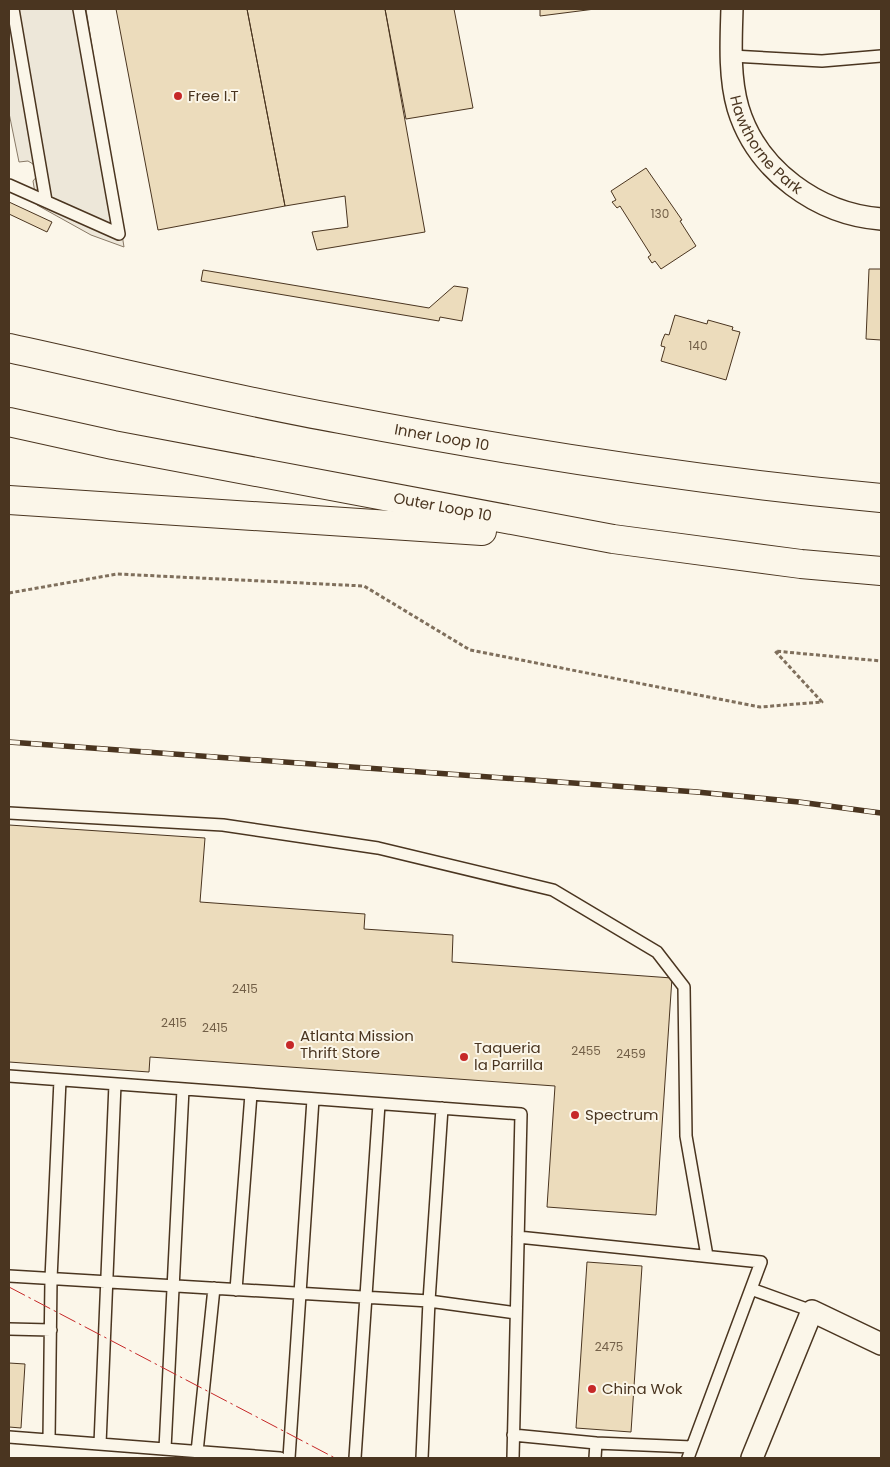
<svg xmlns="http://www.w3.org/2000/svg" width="890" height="1467" font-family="Poppins,sans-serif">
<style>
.parking{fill:#ede7d9;stroke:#887966}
.building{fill:#ecdcbc;stroke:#4a3520}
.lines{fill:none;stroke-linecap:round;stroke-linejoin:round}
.lane-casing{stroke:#4a3520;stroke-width:14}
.street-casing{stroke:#4a3520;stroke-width:24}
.highway-casing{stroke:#4a3520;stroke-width:30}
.path{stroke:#7f6f5c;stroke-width:3;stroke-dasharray:4 2.5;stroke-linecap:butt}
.lane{stroke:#fbf6e9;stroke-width:11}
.street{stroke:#fbf6e9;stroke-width:21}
.highway{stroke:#fbf6e9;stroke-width:28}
.rail-casing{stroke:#4a3520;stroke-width:5.5}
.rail{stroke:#fbf6e9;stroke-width:4;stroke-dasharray:11;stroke-linecap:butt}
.power{stroke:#c62828;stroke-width:1;stroke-dasharray:18 4 2.5 4;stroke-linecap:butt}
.poi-dot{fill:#c62828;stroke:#fbf6e9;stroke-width:2}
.labels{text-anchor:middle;stroke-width:4;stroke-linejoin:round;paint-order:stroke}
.number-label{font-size:12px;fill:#725f47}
.poi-label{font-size:15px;fill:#4a3520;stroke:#fbf6e9;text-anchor:start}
.street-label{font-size:15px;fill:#4a3520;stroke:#fbf6e9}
</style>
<rect width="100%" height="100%" fill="#fbf6e9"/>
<path class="parking" d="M 9,9 L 86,9 L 124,247 L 91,235 L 37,205 L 33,181 L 38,175 L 33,164 L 28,161 L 19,162 L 9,113 Z"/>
<path class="building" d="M 116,9 L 247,9 L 285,206 L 158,230 Z
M 247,9 L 385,9 L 425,232 L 317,250 L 312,232 L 348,227 L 345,196 L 285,206 Z
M 385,9 L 454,9 L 473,108 L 406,119 Z
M 540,9 L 595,9 L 540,16 Z
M 646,168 L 682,220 L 680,221 L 696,246 L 661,269 L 655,261 L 652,263 L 648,257 L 651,255 L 620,206 L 617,208 L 612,202 L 616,200 L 611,191 Z
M 9,202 L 52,222 L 47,232 L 9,214 Z
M 869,269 L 881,269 L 881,340 L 866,339 Z
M 203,270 L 429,308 L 454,286 L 468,288 L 462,321 L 440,317 L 439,321 L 201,281 Z
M 675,315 L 707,324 L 708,320 L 733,327 L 732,330 L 740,332 L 726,380 L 661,361 L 665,347 L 661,346 L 662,341 L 665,334 L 669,335 Z
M 9,825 L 205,838 L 200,902 L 365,914 L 364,929 L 453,935 L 452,962 L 672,978 L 656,1215 L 547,1207 L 555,1086 L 150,1057 L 149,1072 L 9,1062 Z
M 587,1262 L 642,1266 L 631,1432 L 576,1428 Z
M 9,1363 L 25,1364 L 21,1428 L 9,1427 Z"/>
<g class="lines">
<defs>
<path id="lane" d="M 13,9 L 46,201
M 732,56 L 822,61 L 881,56
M 9,185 L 119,234 L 79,9
M 9,813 L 223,825 L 378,848 L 553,890 L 657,952 L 684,987 L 686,1136 L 707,1256
M 9,1076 L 521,1114 L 513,1458
M 518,1237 L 761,1262 L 688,1458
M 9,1276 L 429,1301 L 516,1313
M 751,1289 L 812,1311
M 236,1290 L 251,1094
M 9,1329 L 51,1330
M 513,1435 L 596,1443 L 595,1458
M 9,1437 L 280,1458
M 49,1440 L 51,1279 L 60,1080
M 596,1443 L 692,1447
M 100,1444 L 115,1084
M 165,1449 L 183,1089
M 197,1452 L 214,1288
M 289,1458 L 313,1099
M 355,1458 L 379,1104
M 422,1458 L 429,1301 L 442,1108"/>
<g id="street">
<path id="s1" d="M 732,9 C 731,41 729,77 738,108 C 757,171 818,214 881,219"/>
<path d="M 752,1458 L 812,1311 L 881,1344"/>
</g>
<g id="highway">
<path id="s2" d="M 9,348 C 119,372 229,399 340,419 C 519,453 699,481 881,498"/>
<path id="s3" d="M 9,422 L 113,445 L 613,539 L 801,564 L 881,571"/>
<path d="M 9,500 L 482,531"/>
</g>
</defs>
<use href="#lane" class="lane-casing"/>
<use href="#street" class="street-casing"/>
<use href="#highway" class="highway-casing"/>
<path class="path" d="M 9,593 L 117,574 L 364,586 L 470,650 L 760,707 L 822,702 L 775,651 L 881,661"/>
<use href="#lane" class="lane"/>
<use href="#street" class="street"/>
<use href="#highway" class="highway"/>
<defs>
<path id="rail" d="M 9,742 L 697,792 L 799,802 L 881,813"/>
</defs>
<use href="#rail" class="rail-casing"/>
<use href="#rail" class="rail"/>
<path class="power" d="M 9,1287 L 335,1458"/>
</g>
<g class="poi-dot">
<circle cx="178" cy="96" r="5"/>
<circle cx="290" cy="1045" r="5"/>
<circle cx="464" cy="1057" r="5"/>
<circle cx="575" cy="1115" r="5"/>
<circle cx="592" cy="1389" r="5"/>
</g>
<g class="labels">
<g class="number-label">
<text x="660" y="218">130</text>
<text x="698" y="350">140</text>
<text x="245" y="993">2415</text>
<text x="174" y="1027">2415</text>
<text x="215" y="1032">2415</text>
<text x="586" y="1055">2455</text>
<text x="631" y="1058">2459</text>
<text x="609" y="1351">2475</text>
</g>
<g class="poi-label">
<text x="188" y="101">Free I.T</text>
<text x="300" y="1041">Atlanta Mission<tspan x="300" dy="17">Thrift Store</tspan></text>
<text x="474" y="1053">Taqueria<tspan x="474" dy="17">la Parrilla</tspan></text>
<text x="585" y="1120">Spectrum</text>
<text x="602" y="1394">China Wok</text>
</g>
<g class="street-label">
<text dy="5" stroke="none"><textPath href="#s1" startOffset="146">Hawthorne Park</textPath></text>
<text dy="5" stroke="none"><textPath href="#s2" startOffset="442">Inner Loop 10</textPath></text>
<text dy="5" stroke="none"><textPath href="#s3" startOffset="442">Outer Loop 10</textPath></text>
</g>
</g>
<rect width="890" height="1467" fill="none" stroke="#4a3520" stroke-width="20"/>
</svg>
